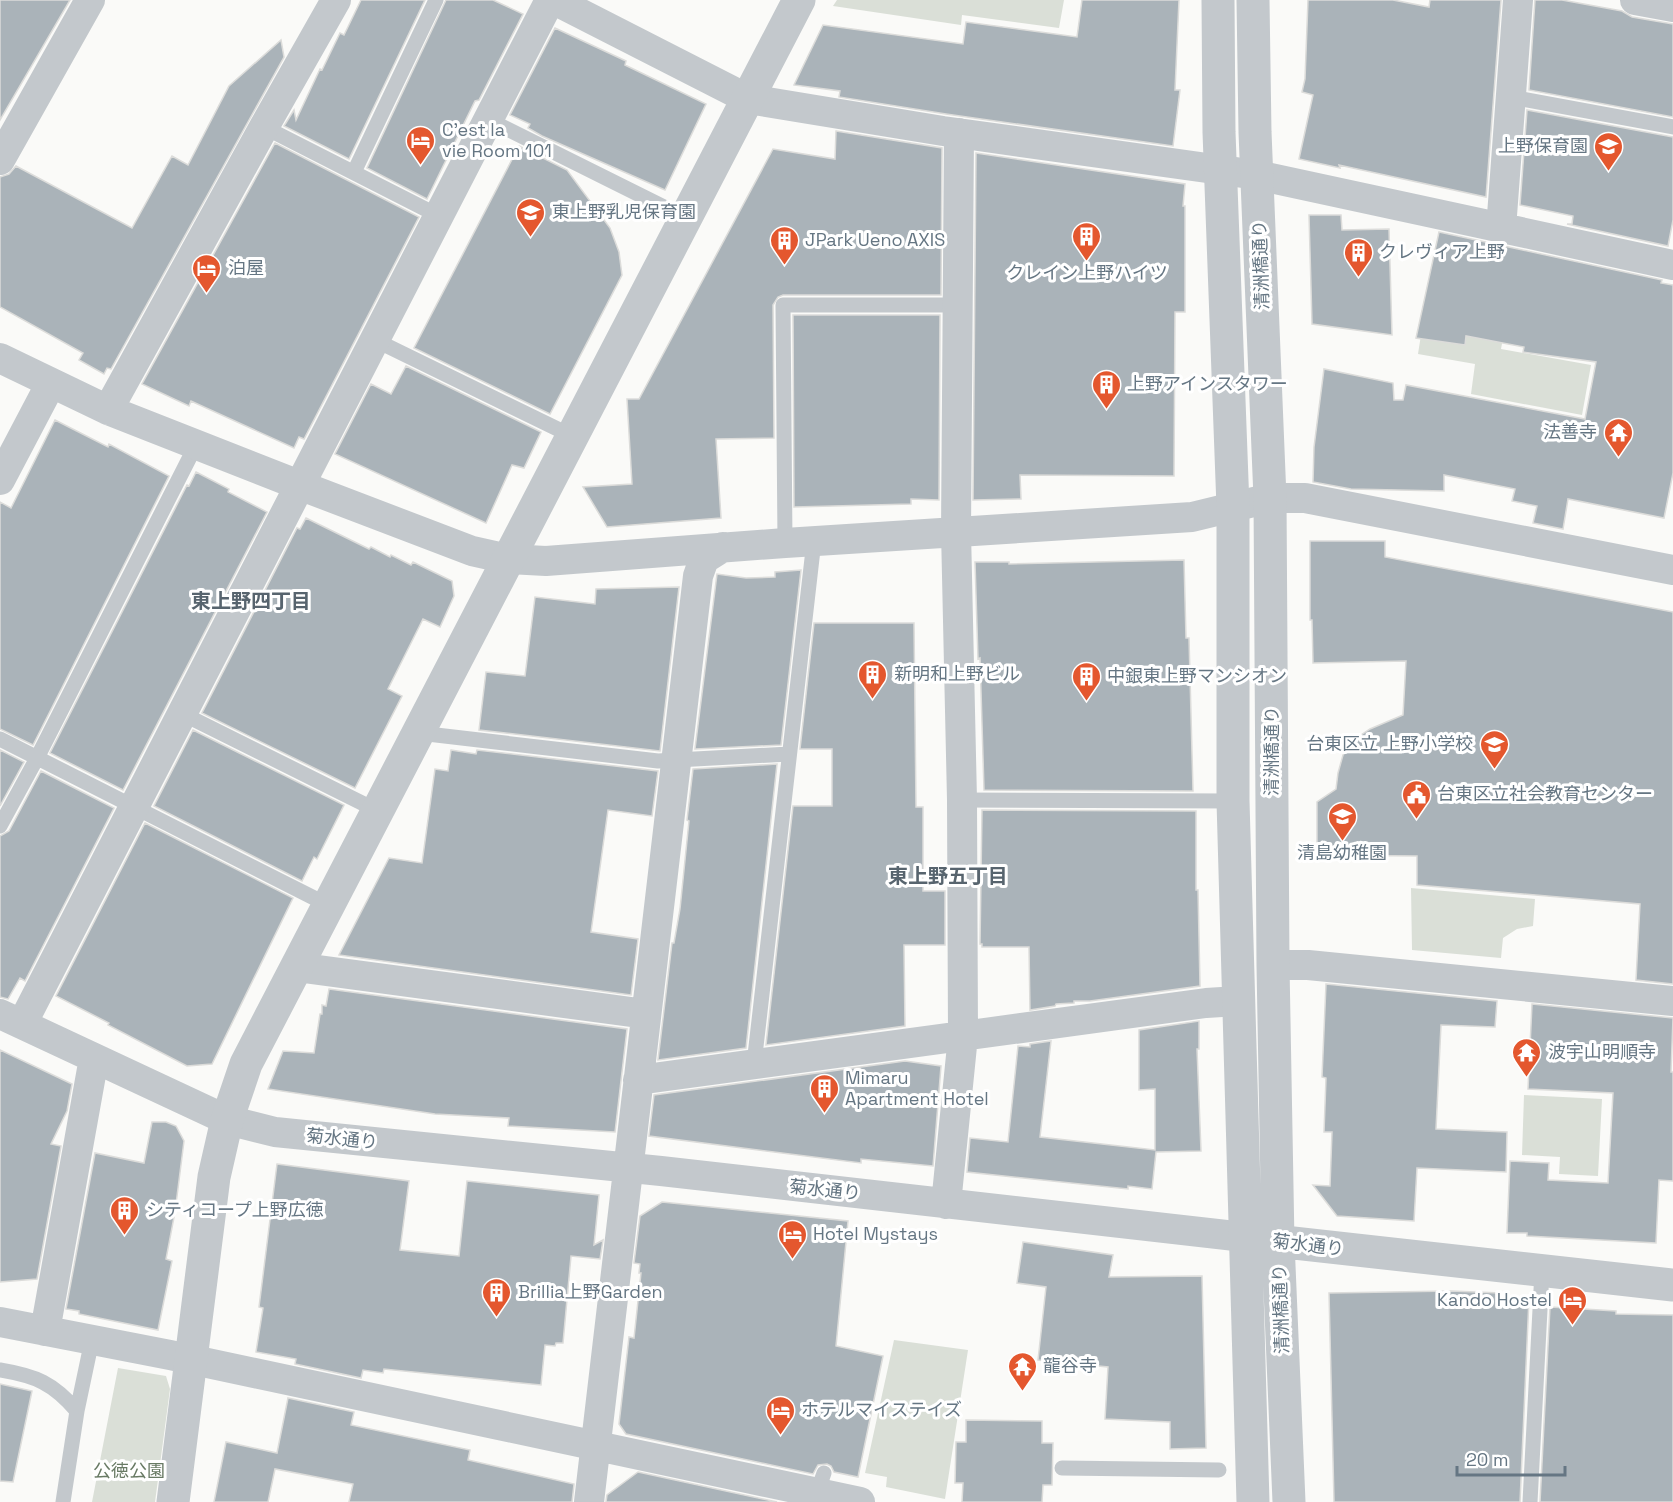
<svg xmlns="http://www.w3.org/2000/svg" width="1673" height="1502" font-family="'Space Grotesk','Noto Sans JP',sans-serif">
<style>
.green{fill:#dadfd7}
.building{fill:#aab3b9;stroke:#dcdcda;stroke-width:1.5}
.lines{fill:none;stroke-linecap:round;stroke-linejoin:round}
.service{stroke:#c3c8cc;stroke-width:15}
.minor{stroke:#c3c8cc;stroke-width:30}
.tertiary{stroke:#c3c8cc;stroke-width:33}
.labels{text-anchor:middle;stroke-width:6;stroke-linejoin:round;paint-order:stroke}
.poi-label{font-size:18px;fill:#657683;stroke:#fff;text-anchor:start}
.street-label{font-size:18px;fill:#657683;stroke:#fff}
.park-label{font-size:18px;fill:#687a64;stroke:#fff}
.neighbourhood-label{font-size:20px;font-weight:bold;fill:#57646e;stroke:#fff}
</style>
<rect width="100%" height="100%" fill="#fafaf8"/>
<path class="green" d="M 837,0 L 1064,0 L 1059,28 L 962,15 L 961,25 L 833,6 Z
M 1423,322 L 1503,338 L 1501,349 L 1591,365 L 1582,415 L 1471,394 L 1475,364 L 1418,354 Z
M 1411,888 L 1535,899 L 1533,926 L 1517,929 L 1503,938 L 1501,958 L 1412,950 Z
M 1524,1095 L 1602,1099 L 1598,1176 L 1559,1174 L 1560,1157 L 1522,1155 Z
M 894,1340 L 968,1350 L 945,1499 L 886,1487 L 887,1477 L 865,1473 Z
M 118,1368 L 166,1376 L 170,1389 L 155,1502 L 92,1502 Z"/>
<path class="building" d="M 0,0 L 70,0 L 0,120 Z
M 361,0 L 425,0 L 349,159 L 284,126 L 294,110 L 296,120 L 320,69 L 322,70 L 340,33 L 344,35 Z
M 446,0 L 493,0 L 523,14 L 479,100 L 475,101 L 427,199 L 367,168 Z
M 1082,0 L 1179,0 L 1175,90 L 1180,90 L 1173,146 L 946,114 L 839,97 L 840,91 L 794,85 L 823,25 L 963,44 L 966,22 L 1077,37 Z
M 1308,0 L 1393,0 L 1429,7 L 1430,0 L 1501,0 L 1486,197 L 1339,165 L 1340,168 L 1299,159 L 1313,95 L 1302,92 L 1305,79 Z
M 1535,0 L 1562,0 L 1622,11 L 1632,17 L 1673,24 L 1673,117 L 1529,90 Z
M 555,28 L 626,61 L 625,65 L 706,104 L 665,190 L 542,136 L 528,128 L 530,124 L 510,115 Z
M 281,40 L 284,57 L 111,369 L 107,368 L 104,374 L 79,360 L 83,353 L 0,307 L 0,177 L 9,174 L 16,166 L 132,228 L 172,156 L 188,165 L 229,86 Z
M 1527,110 L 1673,137 L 1673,220 L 1668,246 L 1567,224 L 1572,224 L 1573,216 L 1520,205 Z
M 836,131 L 942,148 L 941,295 L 783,295 L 778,297 L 773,305 L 774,438 L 716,439 L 721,518 L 607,527 L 583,487 L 632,484 L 627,399 L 639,399 L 773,149 L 835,159 Z
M 275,143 L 419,217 L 304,439 L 299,437 L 294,448 L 191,401 L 189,406 L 142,384 Z
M 519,146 L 567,170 L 610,228 L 619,252 L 622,275 L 550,414 L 414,348 Z
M 976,153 L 1185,184 L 1183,206 L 1185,206 L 1185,312 L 1175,312 L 1174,476 L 1020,475 L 1021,499 L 973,500 Z
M 1309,215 L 1341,215 L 1342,230 L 1389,229 L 1392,335 L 1312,324 Z
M 1439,232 L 1662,280 L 1661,283 L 1673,285 L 1673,473 L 1664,518 L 1568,499 L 1563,529 L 1533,523 L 1537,506 L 1512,501 L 1515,489 L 1444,475 L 1444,491 L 1351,489 L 1313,482 L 1314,447 L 1324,369 L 1393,383 L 1394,400 L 1403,400 L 1406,385 L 1585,419 L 1596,362 L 1523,352 L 1524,347 L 1466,336 L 1465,345 L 1416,338 Z
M 793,315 L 940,315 L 939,500 L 911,499 L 911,504 L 794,507 Z
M 406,366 L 541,432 L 524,468 L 512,465 L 486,523 L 335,454 L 371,384 L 391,394 Z
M 55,420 L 108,447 L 109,444 L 169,476 L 33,745 L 0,729 L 0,502 L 11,508 Z
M 196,472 L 229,489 L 228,492 L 267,512 L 123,790 L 50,753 L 187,485 L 189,486 Z
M 306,518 L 369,549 L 371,547 L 390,557 L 391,555 L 411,565 L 413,562 L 452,581 L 454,596 L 440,627 L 423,619 L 388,689 L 402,696 L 355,788 L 202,713 L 297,528 L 300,529 Z
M 1310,541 L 1385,541 L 1385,557 L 1673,612 L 1673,984 L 1636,980 L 1640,904 L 1417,885 L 1417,856 L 1317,855 L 1317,802 L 1336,789 L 1338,773 L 1343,755 L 1355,739 L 1370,729 L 1403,715 L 1406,661 L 1313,663 L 1312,620 L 1310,620 Z
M 1184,560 L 1186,638 L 1189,638 L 1193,791 L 984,790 L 980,658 L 978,659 L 975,562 L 1009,562 L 1009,564 Z
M 801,570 L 781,745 L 695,749 L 717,574 L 746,578 L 775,577 L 775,572 Z
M 679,587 L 660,751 L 479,730 L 486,672 L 525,676 L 535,597 L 595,604 L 596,589 Z
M 814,623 L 914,623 L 916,807 L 923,807 L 923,891 L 945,891 L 945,945 L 904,945 L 905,1026 L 766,1045 L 793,806 L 832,806 L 832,749 L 800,749 Z
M 193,730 L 344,805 L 317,859 L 314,857 L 302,881 L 154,806 Z
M 0,750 L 24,762 L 0,806 Z
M 451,750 L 476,754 L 477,750 L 658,771 L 652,816 L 608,810 L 591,932 L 638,939 L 631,995 L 339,955 L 389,858 L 422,863 L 435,769 L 448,771 Z
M 777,764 L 746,1048 L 658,1060 L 672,943 L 674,943 L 680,909 L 689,821 L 687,820 L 693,769 Z
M 41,771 L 114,808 L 25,981 L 20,978 L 8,999 L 0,997 L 0,836 L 9,831 Z
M 982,810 L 1196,811 L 1196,890 L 1198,890 L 1200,986 L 1090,1001 L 1074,1001 L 1074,1003 L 1056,1004 L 1055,1006 L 1030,1010 L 1029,947 L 982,947 L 982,944 L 980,944 Z
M 145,823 L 293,898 L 212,1064 L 187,1066 L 108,1025 L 109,1023 L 56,996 Z
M 1326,984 L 1497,1001 L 1495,1027 L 1441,1025 L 1436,1129 L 1507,1132 L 1506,1172 L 1417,1168 L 1414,1221 L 1337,1216 L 1313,1185 L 1330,1186 L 1332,1132 L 1324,1132 L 1326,1078 L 1322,1077 Z
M 329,989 L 627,1029 L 615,1132 L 508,1126 L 509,1118 L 435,1114 L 268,1089 L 283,1051 L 314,1053 L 320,1014 L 322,1014 L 322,1005 L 326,1006 Z
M 1532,1004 L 1673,1018 L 1671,1072 L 1673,1072 L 1673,1181 L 1659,1180 L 1656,1243 L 1527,1236 L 1527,1233 L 1507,1233 L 1510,1161 L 1549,1163 L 1548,1180 L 1608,1183 L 1613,1093 L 1528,1089 Z
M 1199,1021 L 1199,1049 L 1197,1049 L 1201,1151 L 1156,1152 L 1152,1189 L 1128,1186 L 1128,1189 L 967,1172 L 970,1138 L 1008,1142 L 1018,1046 L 1030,1047 L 1030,1044 L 1051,1041 L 1040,1137 L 1155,1150 L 1155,1089 L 1139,1090 L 1139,1030 Z
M 0,1050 L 72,1084 L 67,1111 L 51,1144 L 61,1146 L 37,1279 L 0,1282 Z
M 905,1061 L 941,1066 L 933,1166 L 861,1159 L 861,1163 L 649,1136 L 654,1095 Z
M 152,1122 L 166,1122 L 176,1126 L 184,1141 L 175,1212 L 166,1259 L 172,1261 L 158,1330 L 79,1314 L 79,1311 L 66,1309 L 95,1153 L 144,1163 Z
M 277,1164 L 409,1181 L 400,1250 L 459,1256 L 467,1181 L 599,1195 L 594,1245 L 603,1240 L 600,1259 L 571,1256 L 563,1343 L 556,1343 L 555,1346 L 545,1345 L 541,1385 L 384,1369 L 383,1373 L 363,1370 L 361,1378 L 295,1364 L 296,1359 L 256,1352 L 263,1308 L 259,1307 Z
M 662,1202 L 848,1221 L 836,1346 L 883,1356 L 858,1477 L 834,1472 L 831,1466 L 827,1464 L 818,1465 L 813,1474 L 626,1434 L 619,1424 L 629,1337 L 634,1338 L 641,1273 L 639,1273 L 640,1264 L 634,1263 L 640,1216 Z
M 1023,1242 L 1113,1255 L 1109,1277 L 1202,1276 L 1206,1448 L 1170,1449 L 1170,1422 L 1105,1419 L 1108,1367 L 1038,1360 L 1046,1287 L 1017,1283 Z
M 1451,1291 L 1500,1293 L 1500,1297 L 1529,1298 L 1520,1502 L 1334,1502 L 1329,1293 Z
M 1550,1307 L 1616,1311 L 1616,1314 L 1673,1315 L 1673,1502 L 1540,1502 Z
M 0,1384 L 32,1391 L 13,1482 L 0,1481 Z
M 288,1398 L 354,1412 L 351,1425 L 470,1450 L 468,1460 L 574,1484 L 572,1502 L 349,1502 L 353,1484 L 275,1469 L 268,1502 L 214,1502 L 226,1442 L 277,1453 Z
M 966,1420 L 1042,1421 L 1042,1443 L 1053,1443 L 1052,1485 L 1043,1485 L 1042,1502 L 962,1502 L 963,1483 L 955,1483 L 956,1442 L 966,1442 Z
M 638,1472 L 777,1502 L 606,1502 L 607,1495 Z"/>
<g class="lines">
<path class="service" d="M 1511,97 L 1673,127
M 489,120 L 686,218
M 264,127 L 439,216
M 354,172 L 436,0
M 375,340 L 572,436
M 785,543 L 783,305 L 957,305
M 183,714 L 378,811
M 419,733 L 658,761 L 789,754
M 0,739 L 328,905
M 962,800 L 1233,801
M 0,826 L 37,758 L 196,445
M 754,1064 L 814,541
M 0,1370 C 36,1376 53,1383 77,1411
M 1062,1468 L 1219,1470
M 817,1493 L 824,1473
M 63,1502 L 77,1411 L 92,1340
M 1530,1502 L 1542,1271"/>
<path class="minor" d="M 554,0 L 748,99 L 943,131 L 1257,175 L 1673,265
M 1635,0 L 1673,7
M 0,160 L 90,0
M 1501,229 L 1518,0
M 0,358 L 108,410 L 299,485 L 472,551 L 508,559 L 546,561 L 785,543 L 1192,517 L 1270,498 L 1305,498 L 1673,570
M 108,410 L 264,127 L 336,0
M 0,480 L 51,383
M 1273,965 L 1308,965 L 1673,1001
M 296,967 L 646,1014
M 0,1014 L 227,1120 L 275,1132 L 661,1171 L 1244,1237
M 22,1024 L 550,0
M 638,1080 L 1206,1003 L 1238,1001
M 946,1204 L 963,1036 L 962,800 L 956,531 L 959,133
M 0,1322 L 170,1355 L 860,1502
M 45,1331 L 94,1058
M 589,1502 L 698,576 L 704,559 L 723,547"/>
<path class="tertiary" d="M 1218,0 L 1219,132 L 1233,507 L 1233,801 L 1253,1502
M 1253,0 L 1255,132 L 1270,498 L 1273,965 L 1278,1242 L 1289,1502
M 1257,1239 L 1673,1285
M 173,1502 L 214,1177 L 227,1120 L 246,1064 L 799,0"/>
</g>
<defs>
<symbol id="hotel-pin" viewBox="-11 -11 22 30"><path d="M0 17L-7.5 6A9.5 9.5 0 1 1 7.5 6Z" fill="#e4572e" stroke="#fff"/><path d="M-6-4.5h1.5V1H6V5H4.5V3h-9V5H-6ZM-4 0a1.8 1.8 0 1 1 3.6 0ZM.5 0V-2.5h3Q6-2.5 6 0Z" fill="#fff"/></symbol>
<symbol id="school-pin" viewBox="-11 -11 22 30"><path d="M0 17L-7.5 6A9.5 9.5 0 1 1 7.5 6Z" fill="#e4572e" stroke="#fff"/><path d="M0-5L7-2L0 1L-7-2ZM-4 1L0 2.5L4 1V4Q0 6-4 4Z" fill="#fff"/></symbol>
<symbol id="building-pin" viewBox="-11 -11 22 30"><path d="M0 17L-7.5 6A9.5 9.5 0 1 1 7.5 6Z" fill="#e4572e" stroke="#fff"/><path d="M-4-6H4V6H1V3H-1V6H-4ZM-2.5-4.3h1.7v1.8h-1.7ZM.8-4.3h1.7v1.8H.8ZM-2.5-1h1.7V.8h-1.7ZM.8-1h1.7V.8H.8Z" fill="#fff"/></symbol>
<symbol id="temple-pin" viewBox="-11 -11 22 30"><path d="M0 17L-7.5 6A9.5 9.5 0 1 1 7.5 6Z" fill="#e4572e" stroke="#fff"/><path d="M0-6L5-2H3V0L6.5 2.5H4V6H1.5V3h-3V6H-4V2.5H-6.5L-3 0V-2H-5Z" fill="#fff"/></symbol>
<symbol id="civic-pin" viewBox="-11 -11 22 30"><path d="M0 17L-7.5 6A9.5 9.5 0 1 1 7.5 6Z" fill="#e4572e" stroke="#fff"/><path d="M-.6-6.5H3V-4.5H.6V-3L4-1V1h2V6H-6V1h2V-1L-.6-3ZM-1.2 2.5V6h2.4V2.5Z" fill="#fff"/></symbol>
</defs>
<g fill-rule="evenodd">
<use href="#hotel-pin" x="404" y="124" width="33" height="45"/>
<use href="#school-pin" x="1592" y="130" width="33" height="45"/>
<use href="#school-pin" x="514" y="196" width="33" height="45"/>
<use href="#building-pin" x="1070" y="220" width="33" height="45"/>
<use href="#building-pin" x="768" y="224" width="33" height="45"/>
<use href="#building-pin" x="1342" y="236" width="33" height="45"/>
<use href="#hotel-pin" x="190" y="252" width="33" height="45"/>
<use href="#building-pin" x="1090" y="368" width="33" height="45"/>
<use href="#temple-pin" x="1602" y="416" width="33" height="45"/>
<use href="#building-pin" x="856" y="658" width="33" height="45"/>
<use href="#building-pin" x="1070" y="660" width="33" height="45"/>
<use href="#school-pin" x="1478" y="728" width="33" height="45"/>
<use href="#civic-pin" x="1400" y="778" width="33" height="45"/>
<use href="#school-pin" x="1326" y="800" width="33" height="45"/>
<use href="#temple-pin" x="1510" y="1036" width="33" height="45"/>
<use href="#building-pin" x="808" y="1072" width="33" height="45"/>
<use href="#building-pin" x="108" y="1194" width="33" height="45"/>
<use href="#hotel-pin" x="776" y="1218" width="33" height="45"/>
<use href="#building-pin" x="480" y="1276" width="33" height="45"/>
<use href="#hotel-pin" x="1556" y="1284" width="33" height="45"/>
<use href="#temple-pin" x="1006" y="1350" width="33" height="45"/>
<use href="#hotel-pin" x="764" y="1394" width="33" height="45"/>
</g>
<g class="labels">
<g class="poi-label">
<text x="442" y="136">C’est la<tspan x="442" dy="21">vie Room 101</tspan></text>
<text x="1588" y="152" text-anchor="end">上野保育園</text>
<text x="552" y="218">東上野乳児保育園</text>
<text x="805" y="246">JPark Ueno AXIS</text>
<text x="1379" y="258">クレヴィア上野</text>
<text x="228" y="274">泊屋</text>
<text x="1087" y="279" text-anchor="middle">クレイン上野ハイツ</text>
<text x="1127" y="390">上野アインスタワー</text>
<text x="1597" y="438" text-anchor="end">法善寺</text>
<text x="894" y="680">新明和上野ビル</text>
<text x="1107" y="682">中銀東上野マンシオン</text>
<text x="1473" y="750" text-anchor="end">台東区立 上野小学校</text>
<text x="1437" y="800">台東区立社会教育センター</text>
<text x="1342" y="859" text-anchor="middle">清島幼稚園</text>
<text x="1548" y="1058">波宇山明順寺</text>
<text x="845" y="1084">Mimaru<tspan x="845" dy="21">Apartment Hotel</tspan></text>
<text x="146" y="1216">シティコープ上野広徳</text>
<text x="813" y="1240">Hotel Mystays</text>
<text x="518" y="1298">Brillia上野Garden</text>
<text x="1552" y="1306" text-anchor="end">Kando Hostel</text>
<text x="1043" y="1372">龍谷寺</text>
<text x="801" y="1416">ホテルマイステイズ</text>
</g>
<g class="street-label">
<text transform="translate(1261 265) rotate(-92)" y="6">清洲橋通り</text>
<text transform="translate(1272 751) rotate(-90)" y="6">清洲橋通り</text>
<text transform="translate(342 1139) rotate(6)" y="6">菊水通り</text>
<text transform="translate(825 1190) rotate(6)" y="6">菊水通り</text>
<text transform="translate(1308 1245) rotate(7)" y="6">菊水通り</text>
<text transform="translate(1281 1309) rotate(-92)" y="6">清洲橋通り</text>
</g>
<g class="park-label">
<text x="129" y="1477">公徳公園</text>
</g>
<g class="neighbourhood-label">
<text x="251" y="608">東上野四丁目</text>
<text x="948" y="883">東上野五丁目</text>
</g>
</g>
<path d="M1457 1466v9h108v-9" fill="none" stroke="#657683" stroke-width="3"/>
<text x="1466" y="1466" font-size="18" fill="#657683" stroke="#ffffff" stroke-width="4.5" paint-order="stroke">20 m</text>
</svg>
